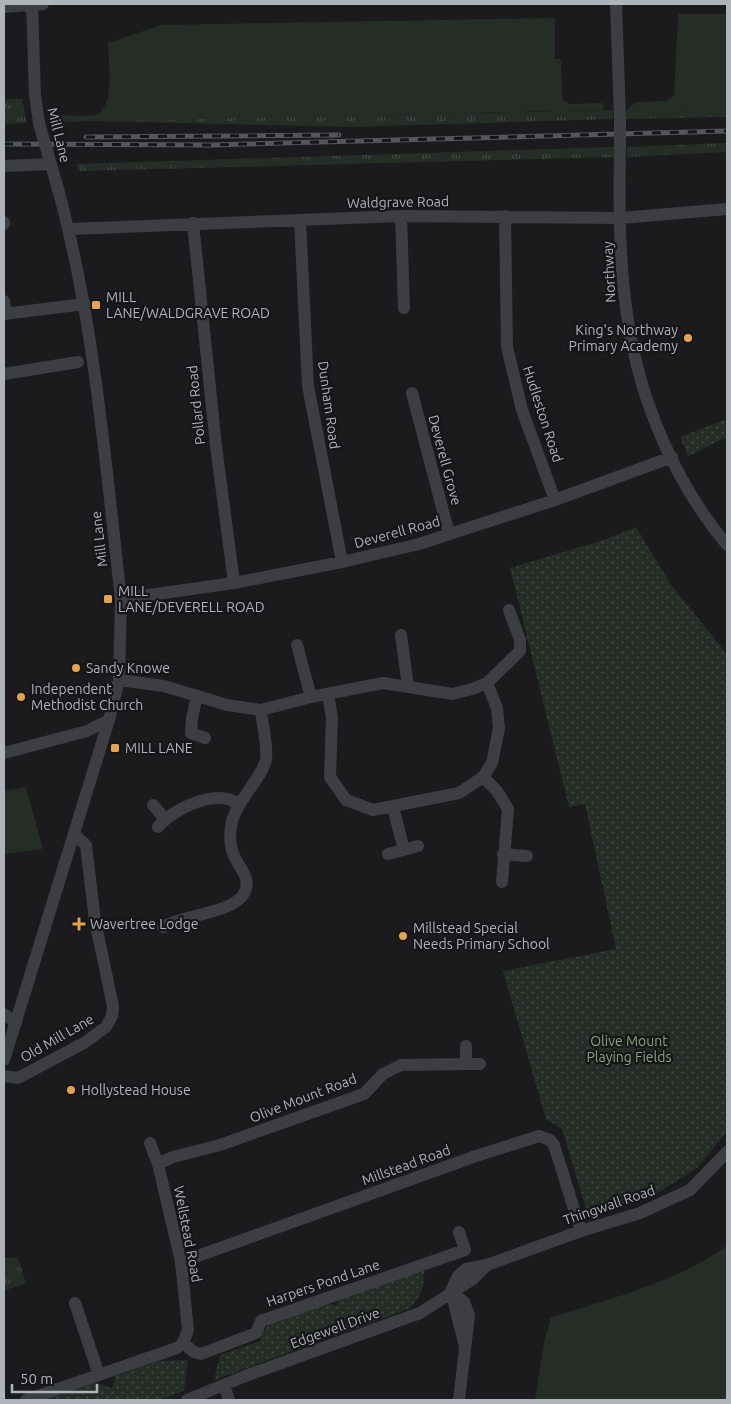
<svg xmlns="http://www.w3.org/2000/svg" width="731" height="1404" font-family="Ubuntu,sans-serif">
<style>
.grass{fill:url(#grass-tufts)}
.park{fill:url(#park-dots)}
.garden{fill:#252d26}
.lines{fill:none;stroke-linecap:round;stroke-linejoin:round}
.minor{stroke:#3c3e42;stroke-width:12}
.rail-casing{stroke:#53565a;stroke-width:5}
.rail{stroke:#161618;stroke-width:3;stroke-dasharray:9;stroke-linecap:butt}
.minor-bridge{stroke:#3c3e42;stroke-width:12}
.poi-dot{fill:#e2a44e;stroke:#161618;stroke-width:2}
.labels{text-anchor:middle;stroke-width:4.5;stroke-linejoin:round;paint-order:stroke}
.street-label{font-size:14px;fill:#afb4bb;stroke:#161618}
.poi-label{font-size:14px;fill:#afb4bb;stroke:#161618;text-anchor:start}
.park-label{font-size:14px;fill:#88a488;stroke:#161618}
</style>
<defs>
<pattern id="grass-tufts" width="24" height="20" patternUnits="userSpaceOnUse" patternTransform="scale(1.25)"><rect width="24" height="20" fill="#252d26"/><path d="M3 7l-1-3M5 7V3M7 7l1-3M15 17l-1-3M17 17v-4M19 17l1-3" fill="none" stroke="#424944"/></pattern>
<pattern id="park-dots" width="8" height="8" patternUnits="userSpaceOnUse" patternTransform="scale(1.25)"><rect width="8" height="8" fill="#252d26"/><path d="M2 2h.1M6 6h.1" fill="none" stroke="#424944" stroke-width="1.8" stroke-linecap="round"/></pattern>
</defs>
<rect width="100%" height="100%" fill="#1b1b1d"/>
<path class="grass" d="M 4,99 L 22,99 L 27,123 L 4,124 Z
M 727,109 L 727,117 L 626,119 L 626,110 Z
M 613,110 L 613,119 L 352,127 L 87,121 Z
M 727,143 L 727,152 L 627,157 L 627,147 Z
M 614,147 L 614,157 L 80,171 L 76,164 Z
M 4,1258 L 18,1258 L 26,1283 L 4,1291 Z"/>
<path class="park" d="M 727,419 L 727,437 L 688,456 L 680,437 Z
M 636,527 L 672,586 L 727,654 L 727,1132 L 697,1168 L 648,1199 L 587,1212 L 562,1129 L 546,1119 L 503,971 L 616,949 L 585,804 L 569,807 L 510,568 L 604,540 Z
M 424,1268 C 425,1284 422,1298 408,1309 L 336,1336 L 329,1335 L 328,1338 L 214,1380 L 220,1355 L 260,1341 L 263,1332 L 269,1324 L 324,1304 L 337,1305 L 338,1298 Z
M 188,1360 L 184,1391 L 158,1400 L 45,1400 L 95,1382 L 112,1388 L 116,1376 L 159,1361 Z"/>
<path class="garden" d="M 678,14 L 727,14 L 727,109 L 626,110 L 636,102 L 666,101 L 674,96 Z
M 555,18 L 555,59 L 561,59 L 562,99 L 569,104 L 603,103 L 603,110 L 55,122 L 60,115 C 70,115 85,117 95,115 C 116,108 108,61 108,43 L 161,25 Z
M 26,787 L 43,849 L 4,854 L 4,791 Z
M 727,1245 L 727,1400 L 535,1400 L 544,1342 L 550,1321 L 549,1318 C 603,1301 684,1280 727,1245 Z"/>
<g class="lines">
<path class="minor" d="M 32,4 L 35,95 L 39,123
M 616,4 L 620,119
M 4,7 L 43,4
M 620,147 C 619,203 619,266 628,321 C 640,401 675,483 727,545
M 4,166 L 51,164
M 401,216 L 404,308
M 505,216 L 507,347 L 522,410 L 555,500
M 300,220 L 308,386 L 342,562
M 193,223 L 216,446 L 234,583
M 4,224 L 4,222
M 70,229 L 401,216 L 621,218 L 727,209
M 4,301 L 6,314
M 4,314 L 85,304
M 4,374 L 78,362
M 412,393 L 449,534
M 121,599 L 234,583 L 342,562 L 419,544 L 555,500 L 672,457
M 401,635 L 408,687
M 297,645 L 311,697
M 119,680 L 164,686 L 227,705 L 261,710 L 311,697 L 383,683 L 453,694 L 472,689 L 487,683 L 520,651 L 520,640 L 509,610
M 328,694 L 332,718 L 330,777 L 346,800 L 373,810 L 459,793 L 483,777 L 492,763 L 499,728 L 497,708 L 487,683
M 197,696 L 192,718 L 191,733 L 205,738
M 4,753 L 87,731 L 109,720
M 483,777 L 497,791 L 508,809 L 502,882
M 153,805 L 165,819
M 393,807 L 404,850
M 158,827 C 174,808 216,788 239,804
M 388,854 L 418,846
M 503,854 L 527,856
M 163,927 C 183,915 231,913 243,895 C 254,878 237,867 233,853 C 230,846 230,835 231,827 C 233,804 264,776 266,759 C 268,744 262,725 261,710
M 4,1014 L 16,1023
M 4,1060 L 109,720 L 119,680 L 121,599 C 104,451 93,301 49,158
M 466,1064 L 480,1064
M 4,1076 L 18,1078 L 84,1043 L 106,1027 L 112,1016 L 113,1006 L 95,921 L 86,845 L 75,835
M 158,1164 L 173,1157 L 220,1145 L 364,1094 L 383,1074 L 401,1065 L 466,1064 L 466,1046
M 181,1262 L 476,1156 L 539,1136 L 550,1140 L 554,1145 L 581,1231
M 451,1291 L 464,1302 L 469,1315 L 459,1400
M 75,1303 L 99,1375
M 183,1343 L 194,1352 L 201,1354 L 256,1333 L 261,1321 L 465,1250 L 459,1232
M 465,1347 L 451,1291 L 458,1276 L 466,1269 L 487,1265 L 581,1231 L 640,1213 L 690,1190 L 727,1152
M 224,1385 L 229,1400
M 26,1400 L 177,1348 L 183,1343 L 188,1330 L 181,1262 L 158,1164 L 150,1143
M 187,1400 L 248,1375 L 420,1313 L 473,1279 L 487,1265"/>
<defs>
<path id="rail" d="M 86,137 L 339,135
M 4,144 L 212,145 L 727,131"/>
</defs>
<use href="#rail" class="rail-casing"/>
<use href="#rail" class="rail"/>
<path class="minor-bridge" d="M 620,119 L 620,147
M 39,123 L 49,158"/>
</g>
<g class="poi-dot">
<rect x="91" y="300" width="10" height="10" rx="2.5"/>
<circle cx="688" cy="338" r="5"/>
<rect x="103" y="594" width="10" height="10" rx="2.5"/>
<circle cx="76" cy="668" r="5"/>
<circle cx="21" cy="697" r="5"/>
<rect x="110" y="743" width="10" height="10" rx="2.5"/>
<path d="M76.5 916.5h5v5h5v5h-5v5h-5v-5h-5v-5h5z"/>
<circle cx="403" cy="936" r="5"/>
<circle cx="71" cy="1090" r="5"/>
</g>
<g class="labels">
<g class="street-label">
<text transform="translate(59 135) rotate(76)" y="5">Mill Lane</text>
<text transform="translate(398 202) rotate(-1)" y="5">Waldgrave Road</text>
<text transform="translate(609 272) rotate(-93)" y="5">Northway</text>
<text transform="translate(196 405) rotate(-96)" y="5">Pollard Road</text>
<text transform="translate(329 405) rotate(82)" y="5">Dunham Road</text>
<text transform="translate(543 414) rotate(72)" y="5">Hudleston Road</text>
<text transform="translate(445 460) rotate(75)" y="5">Deverell Grove</text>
<text transform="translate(397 532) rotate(-15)" y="5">Deverell Road</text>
<text transform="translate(99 539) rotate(-97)" y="5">Mill Lane</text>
<text transform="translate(57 1038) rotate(-30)" y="5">Old Mill Lane</text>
<text transform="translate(303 1098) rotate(-21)" y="5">Olive Mount Road</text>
<text transform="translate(406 1165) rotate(-20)" y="5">Millstead Road</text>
<text transform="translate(609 1205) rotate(-19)" y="5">Thingwall Road</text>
<text transform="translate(188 1234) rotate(79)" y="5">Wellstead Road</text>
<text transform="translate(323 1283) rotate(-19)" y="5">Harpers Pond Lane</text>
<text transform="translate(335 1328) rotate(-20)" y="5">Edgewell Drive</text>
</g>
<g class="poi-label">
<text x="106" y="302">MILL<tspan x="106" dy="16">LANE/WALDGRAVE ROAD</tspan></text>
<text x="678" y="335" text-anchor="end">King's Northway<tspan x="678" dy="16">Primary Academy</tspan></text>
<text x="118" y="596">MILL<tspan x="118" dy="16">LANE/DEVERELL ROAD</tspan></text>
<text x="86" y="673">Sandy Knowe</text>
<text x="31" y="694">Independent<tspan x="31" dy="16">Methodist Church</tspan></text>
<text x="125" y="753">MILL LANE</text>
<text x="90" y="929">Wavertree Lodge</text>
<text x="413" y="933">Millstead Special<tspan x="413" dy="16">Needs Primary School</tspan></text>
<text x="81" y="1095">Hollystead House</text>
</g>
<g class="park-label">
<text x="629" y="1046">Olive Mount<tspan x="629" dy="16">Playing Fields</tspan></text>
</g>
</g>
<rect width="731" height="1404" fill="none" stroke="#afb4bb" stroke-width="10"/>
<path d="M12 1384v8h85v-8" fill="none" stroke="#afb4bb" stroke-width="2.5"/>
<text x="20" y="1384" font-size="15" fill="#afb4bb" stroke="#161618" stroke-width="4" paint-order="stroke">50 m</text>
</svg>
